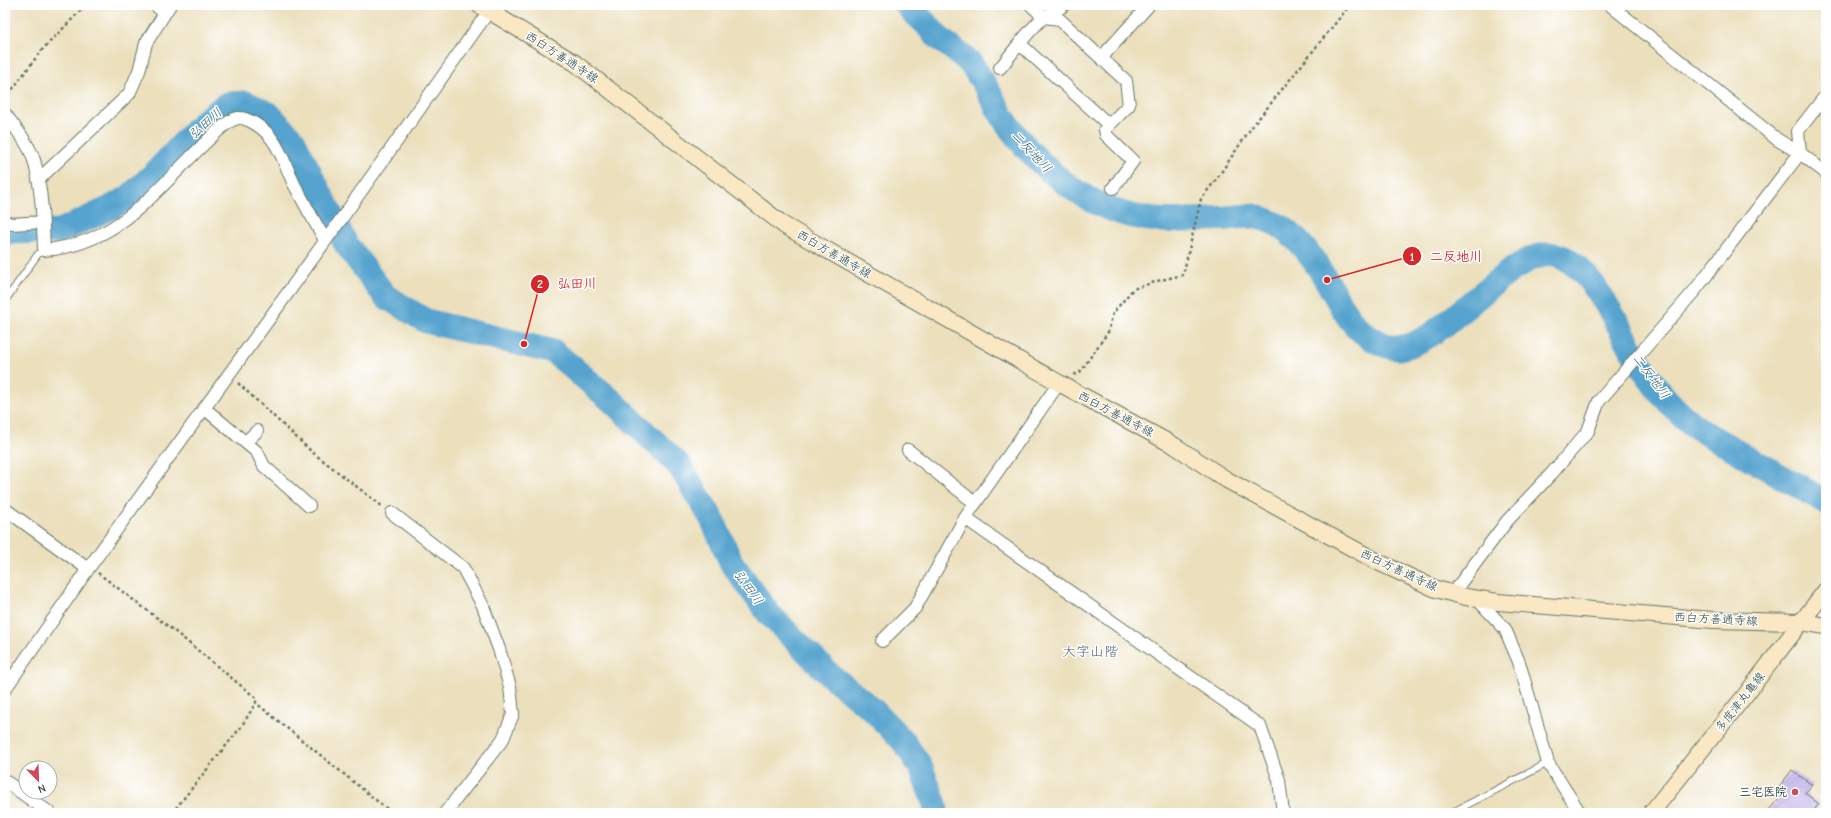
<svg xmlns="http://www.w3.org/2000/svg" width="1831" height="818" font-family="'Comic Neue','Klee One',sans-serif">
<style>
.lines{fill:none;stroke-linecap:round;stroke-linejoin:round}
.river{stroke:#55a3ce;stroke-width:25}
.building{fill:url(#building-hatch)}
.service-casing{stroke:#667664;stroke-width:8}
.minor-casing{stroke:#667664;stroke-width:14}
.secondary-casing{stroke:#667664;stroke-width:18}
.path{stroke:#667664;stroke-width:2.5;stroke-dasharray:3 3;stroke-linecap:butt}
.service{stroke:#fff;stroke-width:6}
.minor{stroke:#fff;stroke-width:12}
.secondary{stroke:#fae7c3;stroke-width:16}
.poi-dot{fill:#d1495b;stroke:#fff;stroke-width:1.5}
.labels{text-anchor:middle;stroke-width:3;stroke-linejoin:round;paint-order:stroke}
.street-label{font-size:12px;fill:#1f3d34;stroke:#fff}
.poi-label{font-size:12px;font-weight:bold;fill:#1f3d34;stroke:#fff;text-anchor:end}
.water-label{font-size:13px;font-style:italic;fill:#32616a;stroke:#fff}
.quarter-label{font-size:14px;fill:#556274;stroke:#fff}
.leader{fill:none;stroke:#d62828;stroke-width:1.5}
.callout-dot{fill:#d62828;stroke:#fff;stroke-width:1.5}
.mark-label{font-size:12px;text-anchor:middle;font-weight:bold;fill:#fff}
.callout-label{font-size:13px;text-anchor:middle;font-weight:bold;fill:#d62828;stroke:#fff;stroke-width:3;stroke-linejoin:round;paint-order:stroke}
</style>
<defs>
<pattern id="building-hatch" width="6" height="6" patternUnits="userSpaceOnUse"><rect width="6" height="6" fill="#b8a6ea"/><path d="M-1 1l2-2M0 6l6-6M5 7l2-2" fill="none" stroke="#9588be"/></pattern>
</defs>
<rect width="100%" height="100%" fill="#fff"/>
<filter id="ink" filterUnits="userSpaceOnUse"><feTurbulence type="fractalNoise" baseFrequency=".025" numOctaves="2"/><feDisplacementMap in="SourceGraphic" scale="8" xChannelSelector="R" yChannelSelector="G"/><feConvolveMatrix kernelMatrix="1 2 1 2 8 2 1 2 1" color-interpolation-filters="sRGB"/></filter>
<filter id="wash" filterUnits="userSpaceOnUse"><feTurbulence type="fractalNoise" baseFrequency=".012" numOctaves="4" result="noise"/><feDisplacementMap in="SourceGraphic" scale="16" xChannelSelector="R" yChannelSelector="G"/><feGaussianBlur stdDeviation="0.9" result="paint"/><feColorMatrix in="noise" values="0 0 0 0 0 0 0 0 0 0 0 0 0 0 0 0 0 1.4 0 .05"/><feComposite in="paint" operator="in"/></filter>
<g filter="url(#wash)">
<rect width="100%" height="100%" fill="#ebdfbc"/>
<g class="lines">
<path class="river" d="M 907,5 C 912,12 918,16 924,22 C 929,26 932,31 936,35 C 946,45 959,52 969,62 C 982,77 993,101 1004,119 C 1034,164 1088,210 1143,218 C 1171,223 1200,219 1228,218 C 1235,217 1244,216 1252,216 C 1260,217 1273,222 1280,226 C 1300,239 1315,261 1327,281 C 1341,305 1350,328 1376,341 C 1382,344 1391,348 1398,348 C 1449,343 1517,237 1562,257 C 1595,271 1623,337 1643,368 C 1654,386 1670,405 1686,419 C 1701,432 1719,441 1737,451 C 1766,468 1797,485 1826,502
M 5,232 L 60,231 L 110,208 L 128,198 L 154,174 L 204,121 L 227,104 L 246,103 L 269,114 L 293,140 L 346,244 L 385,296 L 426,321 L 554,352 L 612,401 L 679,465 L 712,519 L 731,562 L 769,614 L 830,675 L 872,709 L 904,742 L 920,766 L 935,804 L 936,813"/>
</g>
<g id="blocks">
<path class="building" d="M 1792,770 L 1812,785 L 1805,793 L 1819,804 L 1812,813 L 1770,813 L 1769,810 L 1785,791 L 1779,787 Z"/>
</g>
</g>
<g filter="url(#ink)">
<use href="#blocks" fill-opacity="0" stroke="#667664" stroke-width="1"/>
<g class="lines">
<defs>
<path id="service" d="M 5,301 L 38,254 L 44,250
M 1451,813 L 1548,763"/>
<path id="minor" d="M 155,5 L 165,13
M 1031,5 L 1044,17 L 1059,19 L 1126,81 L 1129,105 L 1105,129 L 1106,135 L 1133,161 L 1113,188
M 1610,5 L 1778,140 L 1800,153 L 1826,173
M 1020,44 L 1109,125
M 1101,58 L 1149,5
M 1000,68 C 1014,51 1026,33 1043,18 C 1049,13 1057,11 1064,5
M 5,114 C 16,129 31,146 35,164 C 42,191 43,222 44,250 C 117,245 154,192 202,146 C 210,138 227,120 238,118 C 247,117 261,127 267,133 C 280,147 286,167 294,184 C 304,203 314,221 325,240
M 38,180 L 129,94 L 139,71 L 146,43 L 170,5
M 5,222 L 12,224 L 43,222
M 204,408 L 257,452 L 264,466 L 309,506
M 246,442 L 257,431
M 908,450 L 975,503
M 5,509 L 88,569
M 392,513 L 463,568 L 483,606 L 499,649 L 510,687 L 513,714 L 503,739 L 445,813
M 965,518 L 1260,726 L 1279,780 L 1283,813
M 1453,593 L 1507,521 L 1553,472 L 1588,431 L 1599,401 L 1696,289 L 1800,153 L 1798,131 L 1826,95
M 1476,598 L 1505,629 L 1519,662 L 1548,763 L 1580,813
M 882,641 L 915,608 L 965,518 L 1059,383
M 5,689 L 88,569 L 347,211 L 489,11
M 5,781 L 50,813"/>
<path id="secondary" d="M 479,5 L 575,63 L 785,226 L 1059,383 L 1175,446 L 1227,480 L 1378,562 L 1436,589 L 1466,597 L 1498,602 L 1713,620 L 1801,622 L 1826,626
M 1651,813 L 1743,698 L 1826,590"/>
</defs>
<use href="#service" class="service-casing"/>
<use href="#minor" class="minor-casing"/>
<use href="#secondary" class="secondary-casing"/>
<path class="path" d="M 5,99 L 41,51 L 86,5
M 1074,375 L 1080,372 L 1108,332 L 1113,313 L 1133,289 L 1161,280 L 1183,275 L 1201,199 L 1218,177 L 1251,128 L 1350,5
M 238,383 L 312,452 L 383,507
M 98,573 L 173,630 L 256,698 L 256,703 L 392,813
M 172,813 L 241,727 L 256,703"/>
<use href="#service" class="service"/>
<use href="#minor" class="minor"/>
<use href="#secondary" class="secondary"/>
</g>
</g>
<circle class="poi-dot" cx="1795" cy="792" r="4"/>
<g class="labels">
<g class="street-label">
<text transform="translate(562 57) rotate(33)" y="4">西白方善通寺線</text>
<text transform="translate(834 254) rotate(30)" y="4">西白方善通寺線</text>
<text transform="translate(1116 414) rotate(28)" y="4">西白方善通寺線</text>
<text transform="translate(1399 570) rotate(25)" y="4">西白方善通寺線</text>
<text transform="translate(1716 619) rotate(3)" y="4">西白方善通寺線</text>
<text transform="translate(1740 702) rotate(-52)" y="4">多度津丸亀線</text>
</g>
<g class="poi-label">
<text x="1787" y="796">三宅医院</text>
</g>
<g class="water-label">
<text transform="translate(205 123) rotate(-42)" y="5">弘田川</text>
<text transform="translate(1032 151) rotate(47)" y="5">二反地川</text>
<text transform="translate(1652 376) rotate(53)" y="5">二反地川</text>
<text transform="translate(749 587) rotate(54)" y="5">弘田川</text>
</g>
<g class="quarter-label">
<text x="1090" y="656">大字山階</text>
</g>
</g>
<path class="leader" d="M1327 280L1412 256M524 344L540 284"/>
<g class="callout-dot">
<circle cx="1327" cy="280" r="4"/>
<circle cx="524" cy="344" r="4"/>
<circle cx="1412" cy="256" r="10"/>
<circle cx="540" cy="284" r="10"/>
</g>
<g class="mark-label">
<text x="1412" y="261">1</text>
<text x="540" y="288">2</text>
</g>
<g class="callout-label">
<text x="1456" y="261">二反地川</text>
<text x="577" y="288">弘田川</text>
</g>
<rect width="1831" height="818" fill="none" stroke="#fff" stroke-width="20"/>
<g transform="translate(38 780) rotate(157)"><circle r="19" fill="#ffffff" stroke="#a5b1ae"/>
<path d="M0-3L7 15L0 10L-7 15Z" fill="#d1495b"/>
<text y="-6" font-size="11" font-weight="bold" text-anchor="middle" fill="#1f3d34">N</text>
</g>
</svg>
